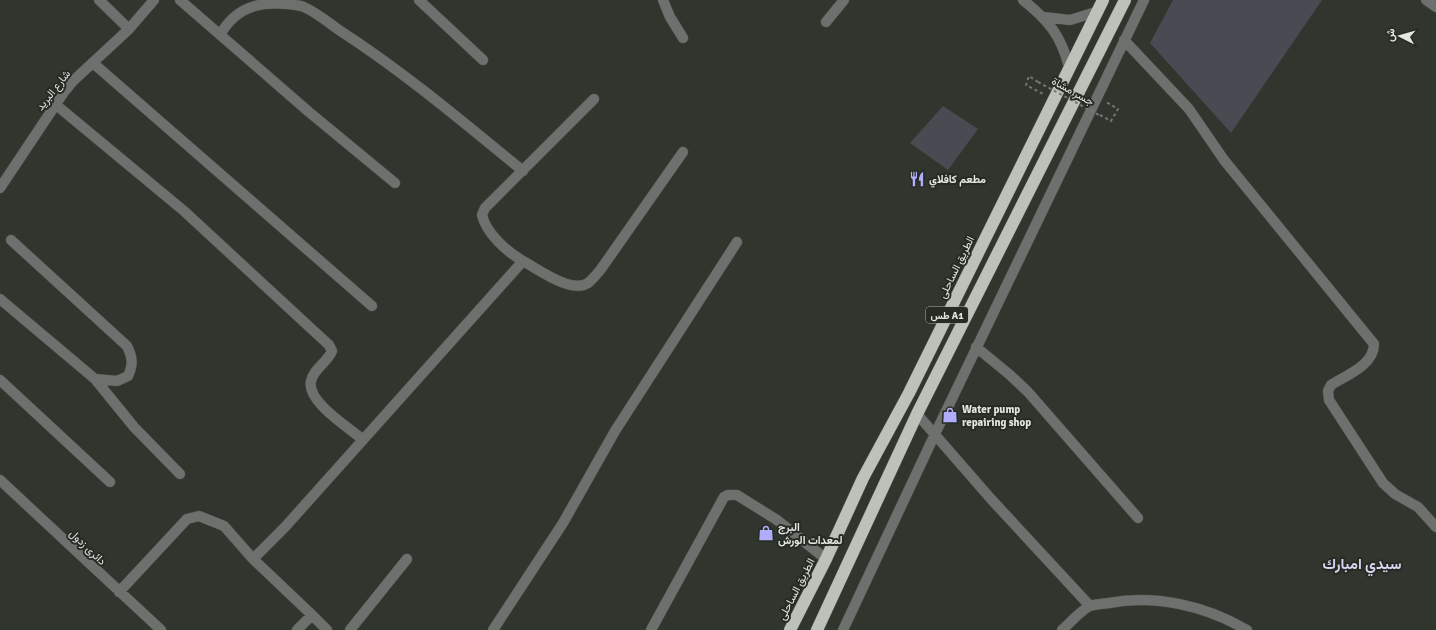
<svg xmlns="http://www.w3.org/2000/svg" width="1436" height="630" font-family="Signika,Vazirmatn,sans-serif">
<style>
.building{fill:#4a4a52}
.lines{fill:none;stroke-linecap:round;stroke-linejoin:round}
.minor-casing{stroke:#4d514b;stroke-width:11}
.highway-casing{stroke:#4d514b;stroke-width:13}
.path{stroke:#757973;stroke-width:2;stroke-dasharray:3 3;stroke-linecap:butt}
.minor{stroke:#6d706c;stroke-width:10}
.highway{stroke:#bcc2b9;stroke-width:12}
.path-bridge{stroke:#757973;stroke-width:2;stroke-dasharray:3 3;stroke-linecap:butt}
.labels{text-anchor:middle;stroke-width:4;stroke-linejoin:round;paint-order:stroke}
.shield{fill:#262b24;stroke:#aaaea8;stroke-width:1}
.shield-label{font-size:10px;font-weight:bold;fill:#e3e6e1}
.street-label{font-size:11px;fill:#e3e6e1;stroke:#262b24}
.poi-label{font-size:11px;font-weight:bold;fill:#e3e6e1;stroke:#262b24;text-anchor:start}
.district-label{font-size:15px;font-weight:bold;fill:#d6d6f3;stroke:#262b24}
</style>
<rect width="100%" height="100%" fill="#30352e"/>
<path class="building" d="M 1173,0 L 1322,0 L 1231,133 L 1150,43 Z
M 943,106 L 978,129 L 948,170 L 910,143 Z"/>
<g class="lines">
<defs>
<path id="minor" d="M 99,0 L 129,29
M 180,0 L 309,112 L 395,183
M 419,0 L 483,60
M 663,0 L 670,17 L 683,38
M 1023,0 C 1048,20 1061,35 1069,67
M 1426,0 L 1436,7
M 1043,17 L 1070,20 L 1096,12
M 826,22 L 844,0
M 220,35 C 238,3 266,0 301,6 C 312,9 329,23 339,30 C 404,72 463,122 523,171
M 1124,40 L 1189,109 L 1224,160 L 1374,344 C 1374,365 1347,375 1331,385 L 1328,391 L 1329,400 L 1383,483 L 1395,494 L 1418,507 L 1436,527
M 93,63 L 372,306
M 55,104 L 184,211 L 329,345 L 332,351 C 327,363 314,368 311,381 C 306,401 348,427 362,439
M 0,188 L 64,92 L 73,81 L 129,29 L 154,0
M 11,240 L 127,346 C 133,358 133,365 128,376 L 117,381 L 95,379
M 523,261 C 507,252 486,233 482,215 L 485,208 L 594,99
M 0,299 L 95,379 L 134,427 L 180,474
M 976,347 L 1010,375 L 1028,392 L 1138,518
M 0,380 L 110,482
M 917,414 L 991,499 L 1090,606
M 0,480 L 161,630
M 119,592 L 187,519 L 199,516 L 224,526 L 253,559
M 312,615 L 253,559 L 285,527 L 523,261 C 538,269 571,294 588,283 C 592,280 597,274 601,269 L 683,152
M 297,630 L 312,615 L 327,630
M 350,630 L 407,559
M 493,630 L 563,523 L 615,431 L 737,242
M 651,630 L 724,497 L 728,495 L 737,495 L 777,520 L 826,559
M 843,630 L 935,434 L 1144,0
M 1062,630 C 1070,623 1081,610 1090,606 C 1096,604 1103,604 1109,603 C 1155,594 1206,606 1247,630"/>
<path id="highway" d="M 790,630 L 826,559 L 863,478 L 909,393 L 1103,0
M 817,630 L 917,414 L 1125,0"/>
</defs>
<use href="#minor" class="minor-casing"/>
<use href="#highway" class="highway-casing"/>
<path class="path" d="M 1038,82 L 1029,76 L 1026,85 L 1045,95
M 1100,115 L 1111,121 L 1118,109 L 1106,102"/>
<use href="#minor" class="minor"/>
<use href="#highway" class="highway"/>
<path class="path-bridge" d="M 1038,82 L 1099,115"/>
</g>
<defs>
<symbol id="restaurant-bare" viewBox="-9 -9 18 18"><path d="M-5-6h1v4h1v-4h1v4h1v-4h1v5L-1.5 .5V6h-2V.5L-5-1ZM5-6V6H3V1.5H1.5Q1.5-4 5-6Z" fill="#b0aefa" stroke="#262b24" stroke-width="2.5" paint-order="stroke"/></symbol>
<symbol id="shop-bare" viewBox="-9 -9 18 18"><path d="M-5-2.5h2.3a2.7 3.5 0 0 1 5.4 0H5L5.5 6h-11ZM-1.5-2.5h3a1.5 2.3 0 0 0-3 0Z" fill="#b0aefa" stroke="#262b24" stroke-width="2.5" paint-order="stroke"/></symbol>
</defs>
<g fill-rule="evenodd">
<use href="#restaurant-bare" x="906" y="168" width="22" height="22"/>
<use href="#shop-bare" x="939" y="404" width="22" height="22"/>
<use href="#shop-bare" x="755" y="522" width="22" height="22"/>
</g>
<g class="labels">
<rect class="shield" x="926" y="307" width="42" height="16" rx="3"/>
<g class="shield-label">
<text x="947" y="319">طس A1</text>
</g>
<g class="street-label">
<text transform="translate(53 90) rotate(-52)" y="4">شارع البريد</text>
<text transform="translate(1073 91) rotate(29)" y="4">جسر مشاة</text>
<text transform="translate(956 267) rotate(-64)" y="4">الطريق الساحلى</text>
<text transform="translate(88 547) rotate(44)" y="4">دائرى زدول</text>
<text transform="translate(796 589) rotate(-63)" y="4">الطريق الساحلى</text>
</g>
<g class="poi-label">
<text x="929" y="183">مطعم كافلاي</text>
<text x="962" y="413">Water pump<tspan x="962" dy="13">repairing shop</tspan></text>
<text x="778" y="531">البرج<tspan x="778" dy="13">لمعدات الورش</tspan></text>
</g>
<g class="district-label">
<text x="1362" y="569">سيدي امبارك</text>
</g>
</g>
<g transform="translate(1400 36) rotate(276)" stroke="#262b24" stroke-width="3" paint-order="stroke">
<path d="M0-3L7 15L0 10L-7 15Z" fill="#e3e6e1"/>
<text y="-6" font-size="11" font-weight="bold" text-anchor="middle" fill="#e3e6e1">ش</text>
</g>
</svg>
